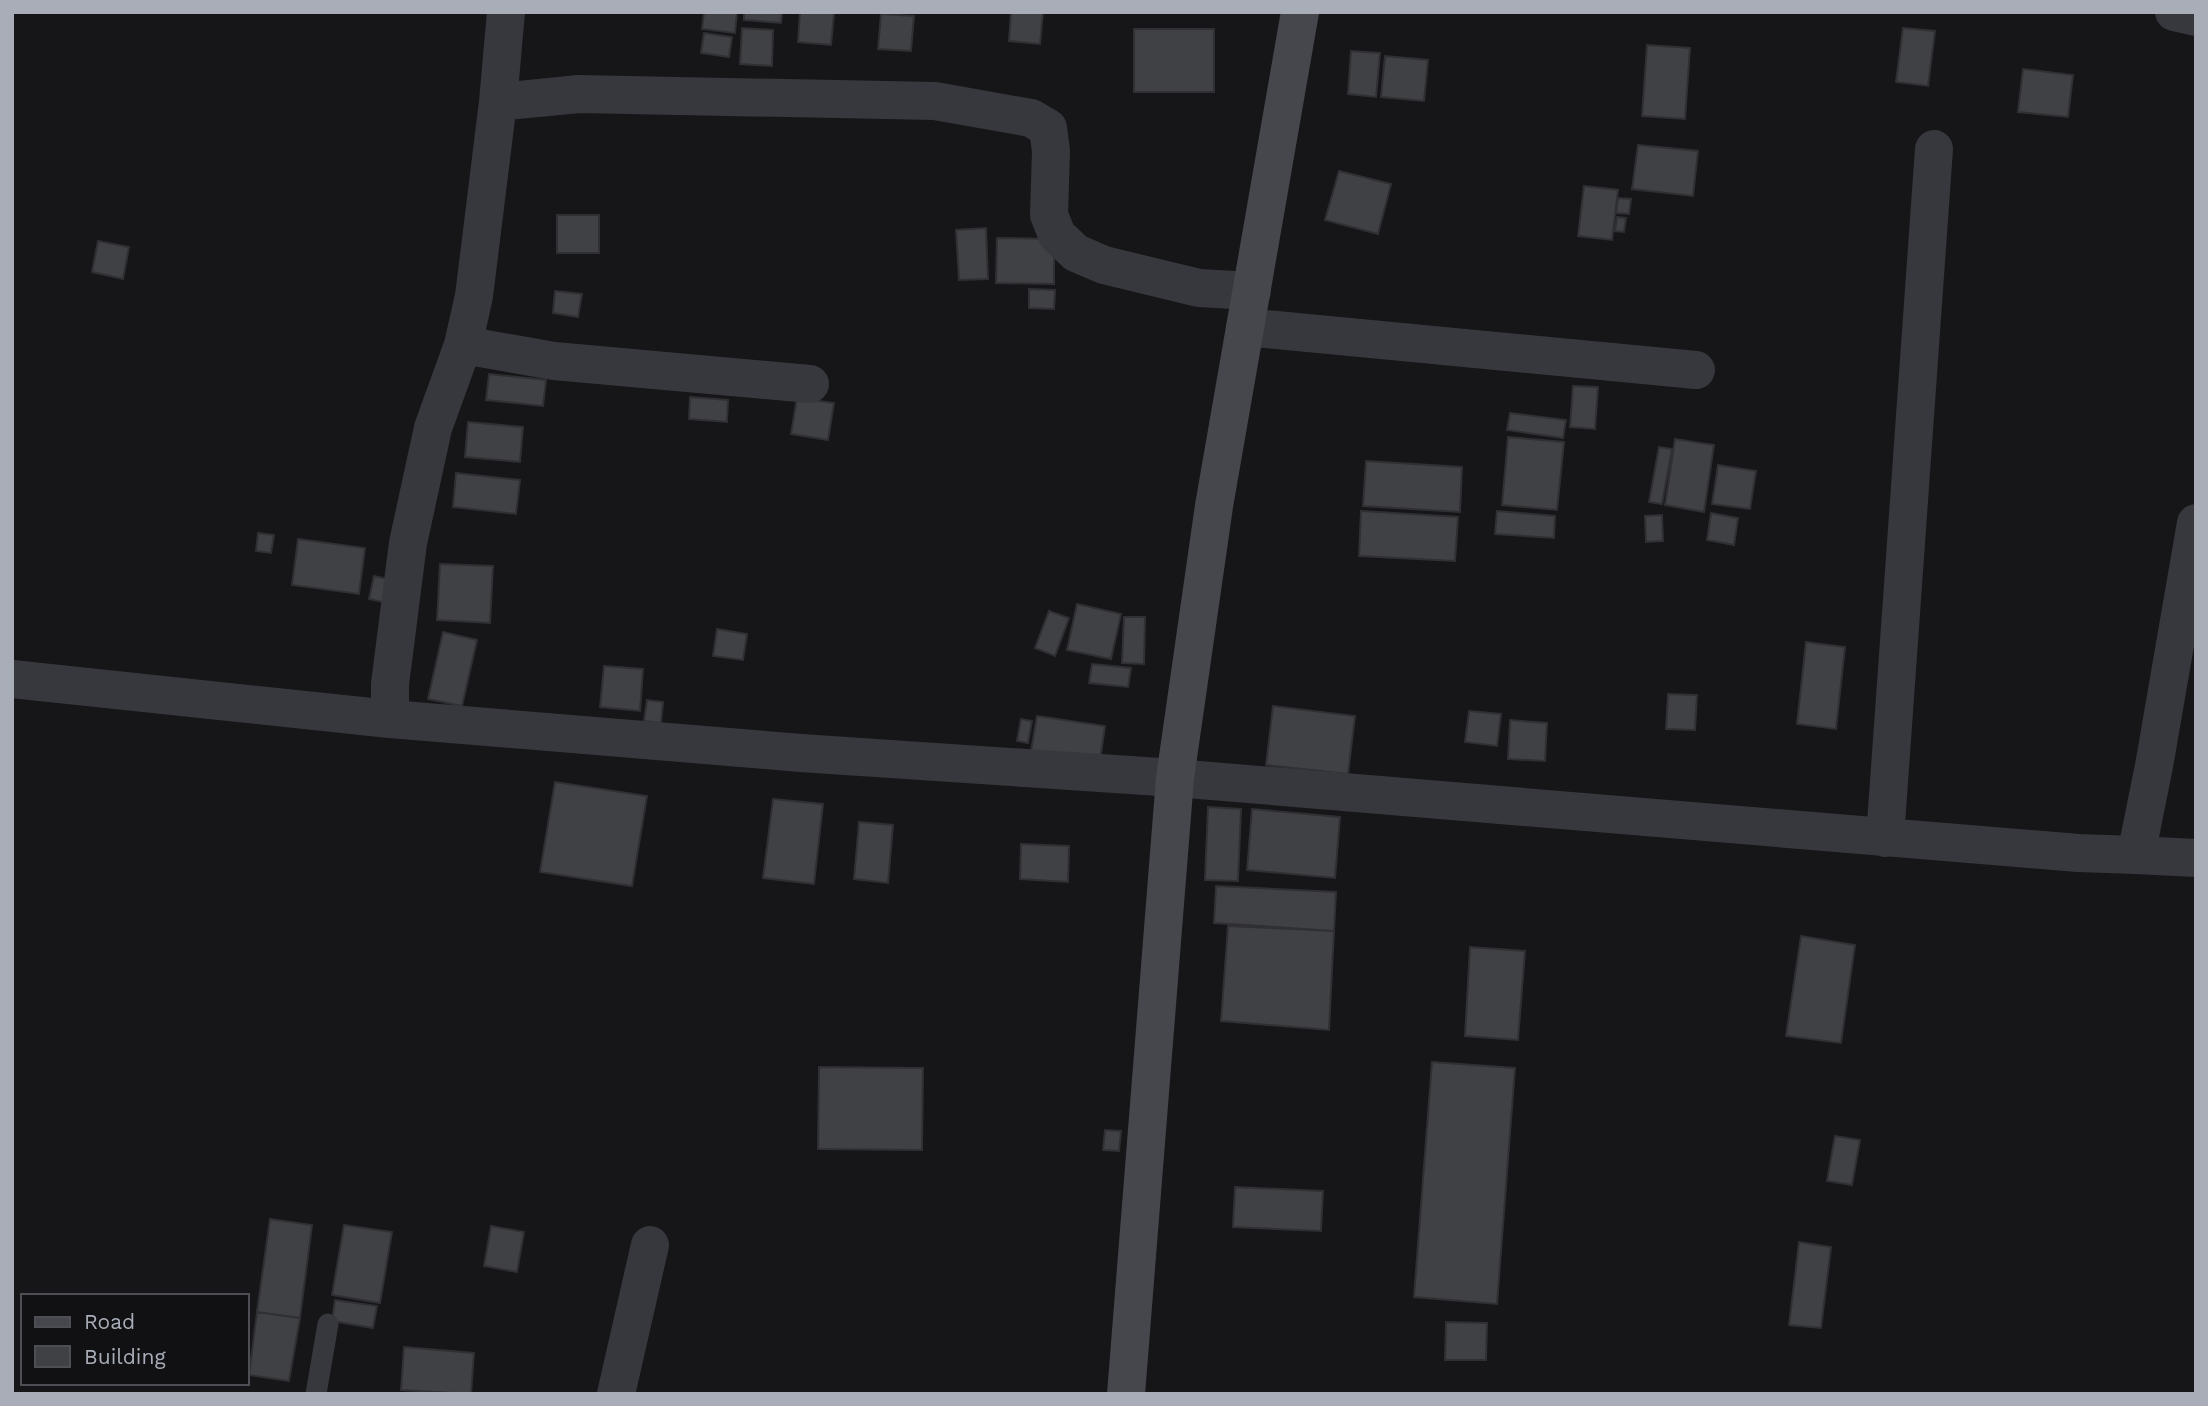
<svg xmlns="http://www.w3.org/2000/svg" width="2208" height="1406" font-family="'Work Sans',sans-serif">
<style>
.building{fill:#404145;stroke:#303034;stroke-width:2}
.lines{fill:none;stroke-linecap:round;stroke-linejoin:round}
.lane{stroke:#37383d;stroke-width:21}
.street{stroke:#37383d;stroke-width:38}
.secondary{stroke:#45474d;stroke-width:38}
</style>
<rect width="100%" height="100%" fill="#161618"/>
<path class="building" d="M 704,12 L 737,12 L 735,33 L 702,29 Z
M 744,12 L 782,12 L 781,23 L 744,20 Z
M 800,12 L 834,13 L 831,45 L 798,42 Z
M 1011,12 L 1043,12 L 1040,44 L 1009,41 Z
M 881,14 L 914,16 L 911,51 L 878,49 Z
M 742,28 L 773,30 L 772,66 L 740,64 Z
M 1903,28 L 1935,31 L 1928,86 L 1896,82 Z
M 1134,29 L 1214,29 L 1214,92 L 1134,92 Z
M 704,33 L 732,37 L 729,57 L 701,53 Z
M 1647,45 L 1690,48 L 1685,119 L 1642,116 Z
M 1351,51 L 1380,53 L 1376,97 L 1348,94 Z
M 1385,56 L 1428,60 L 1424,101 L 1381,97 Z
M 2023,69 L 2073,75 L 2068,117 L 2018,112 Z
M 1638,145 L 1698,151 L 1693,196 L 1632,189 Z
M 1339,171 L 1391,184 L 1378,234 L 1325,220 Z
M 1584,186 L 1618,190 L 1612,240 L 1578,236 Z
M 1618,198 L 1631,199 L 1629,214 L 1616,213 Z
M 557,215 L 599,215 L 599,253 L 557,253 Z
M 1617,217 L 1626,218 L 1624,232 L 1615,231 Z
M 986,228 L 988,279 L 959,280 L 956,230 Z
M 997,238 L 1054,239 L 1054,284 L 996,283 Z
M 98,241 L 129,247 L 123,279 L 92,272 Z
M 1029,289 L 1055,290 L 1054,309 L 1029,308 Z
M 555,291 L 582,294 L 578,317 L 553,313 Z
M 489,374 L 546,380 L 543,406 L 486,400 Z
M 1573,386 L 1598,387 L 1595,429 L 1570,427 Z
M 690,397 L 728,400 L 727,422 L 689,419 Z
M 797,398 L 834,403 L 828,440 L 791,434 Z
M 1510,413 L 1566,420 L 1563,438 L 1507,430 Z
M 468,422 L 523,427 L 520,462 L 465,457 Z
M 1508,437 L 1564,442 L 1557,510 L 1502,505 Z
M 1675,439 L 1714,445 L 1704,512 L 1665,505 Z
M 1659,447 L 1672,449 L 1662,504 L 1649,502 Z
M 1366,461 L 1462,467 L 1460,512 L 1363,506 Z
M 1718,465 L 1756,471 L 1750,509 L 1712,504 Z
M 456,473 L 520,480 L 516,514 L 453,507 Z
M 1361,511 L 1458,517 L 1455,561 L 1359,556 Z
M 1497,511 L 1555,516 L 1554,538 L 1495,534 Z
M 1711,513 L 1738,518 L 1734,545 L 1707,540 Z
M 1662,515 L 1663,541 L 1646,542 L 1645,516 Z
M 258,533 L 274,535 L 271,553 L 256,551 Z
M 298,539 L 365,548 L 359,594 L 292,585 Z
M 440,564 L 493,566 L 490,623 L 437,620 Z
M 374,576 L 401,582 L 397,605 L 369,599 Z
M 1077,604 L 1121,614 L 1111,659 L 1067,650 Z
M 1049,611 L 1069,618 L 1055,656 L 1035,648 Z
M 1124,617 L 1145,617 L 1144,664 L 1122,663 Z
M 717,629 L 747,634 L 743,660 L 713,656 Z
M 443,632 L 477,640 L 462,706 L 428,699 Z
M 1806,642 L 1845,647 L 1836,729 L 1797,724 Z
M 1092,664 L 1131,668 L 1128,687 L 1089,683 Z
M 604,666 L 643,669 L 640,711 L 600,707 Z
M 1668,694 L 1697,695 L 1695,730 L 1666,729 Z
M 647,700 L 663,702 L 661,723 L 644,721 Z
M 1273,706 L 1355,716 L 1348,774 L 1266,765 Z
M 1469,711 L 1501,714 L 1497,746 L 1465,742 Z
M 1037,716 L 1105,726 L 1098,774 L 1029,763 Z
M 1021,719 L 1032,721 L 1028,743 L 1017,741 Z
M 1510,720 L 1547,723 L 1545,761 L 1508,759 Z
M 555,782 L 647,796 L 632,886 L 540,872 Z
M 773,799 L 823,804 L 814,884 L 763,878 Z
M 1208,807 L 1241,809 L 1238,881 L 1205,880 Z
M 1252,809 L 1340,817 L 1335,878 L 1247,870 Z
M 859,822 L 893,825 L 888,883 L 854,879 Z
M 1021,844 L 1069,846 L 1068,882 L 1020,879 Z
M 1216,886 L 1336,892 L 1334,931 L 1214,923 Z
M 1228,926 L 1334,931 L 1329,1030 L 1221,1021 Z
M 1801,936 L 1855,945 L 1841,1043 L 1786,1036 Z
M 1470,947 L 1525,951 L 1518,1040 L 1465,1036 Z
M 1432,1062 L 1515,1068 L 1497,1304 L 1414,1297 Z
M 819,1067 L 923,1068 L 922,1150 L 818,1149 Z
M 1105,1130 L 1121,1131 L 1119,1151 L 1103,1150 Z
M 1835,1136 L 1860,1140 L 1852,1185 L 1827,1181 Z
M 1235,1187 L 1323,1191 L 1321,1231 L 1233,1227 Z
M 270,1219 L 312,1225 L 300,1318 L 257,1312 Z
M 344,1225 L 392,1232 L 380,1303 L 332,1295 Z
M 491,1226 L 524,1232 L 517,1272 L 484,1266 Z
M 1799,1242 L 1831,1247 L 1821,1328 L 1789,1325 Z
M 335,1300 L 377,1306 L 373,1328 L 332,1321 Z
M 257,1312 L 300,1318 L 289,1381 L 249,1375 Z
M 1446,1322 L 1487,1323 L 1486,1360 L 1445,1360 Z
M 404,1347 L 474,1353 L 471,1394 L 401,1390 Z"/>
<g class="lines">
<path class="lane" d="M 316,1394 L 328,1324"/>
<path class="street" d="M 506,12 L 498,102 L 474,296 L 463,345 L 433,428 L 408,543 L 390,684 L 390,719 L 801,753 L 1175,778 L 2078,853 L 2136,855 L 2154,766 L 2196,523
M 2174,12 L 2196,17
M 498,102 L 579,94 L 935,101 L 1031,118 L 1048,128 L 1051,151 L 1049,215 L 1057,235 L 1076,253 L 1104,265 L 1199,288 L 1252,291
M 1245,327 L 1696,370
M 463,345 L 554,361 L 810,384
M 12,679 L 390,719
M 1885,838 L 1934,149
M 2136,855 L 2196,858
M 616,1394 L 650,1245"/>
<path class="secondary" d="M 1126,1394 L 1175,778 L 1214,506 L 1300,12"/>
</g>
<rect width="2208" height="1406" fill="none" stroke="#a8adb8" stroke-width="28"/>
<rect x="21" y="1294" width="228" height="91" fill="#111113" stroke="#4d4f55" stroke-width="2"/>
<rect x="35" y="1317" width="35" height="10" fill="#45474d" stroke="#4d4f55" stroke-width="2"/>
<text x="84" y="1329" font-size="21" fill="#a8adb8">Road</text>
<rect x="35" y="1346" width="35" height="21" fill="#404145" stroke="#4d4f55" stroke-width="2"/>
<text x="84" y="1364" font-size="21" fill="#a8adb8">Building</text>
</svg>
